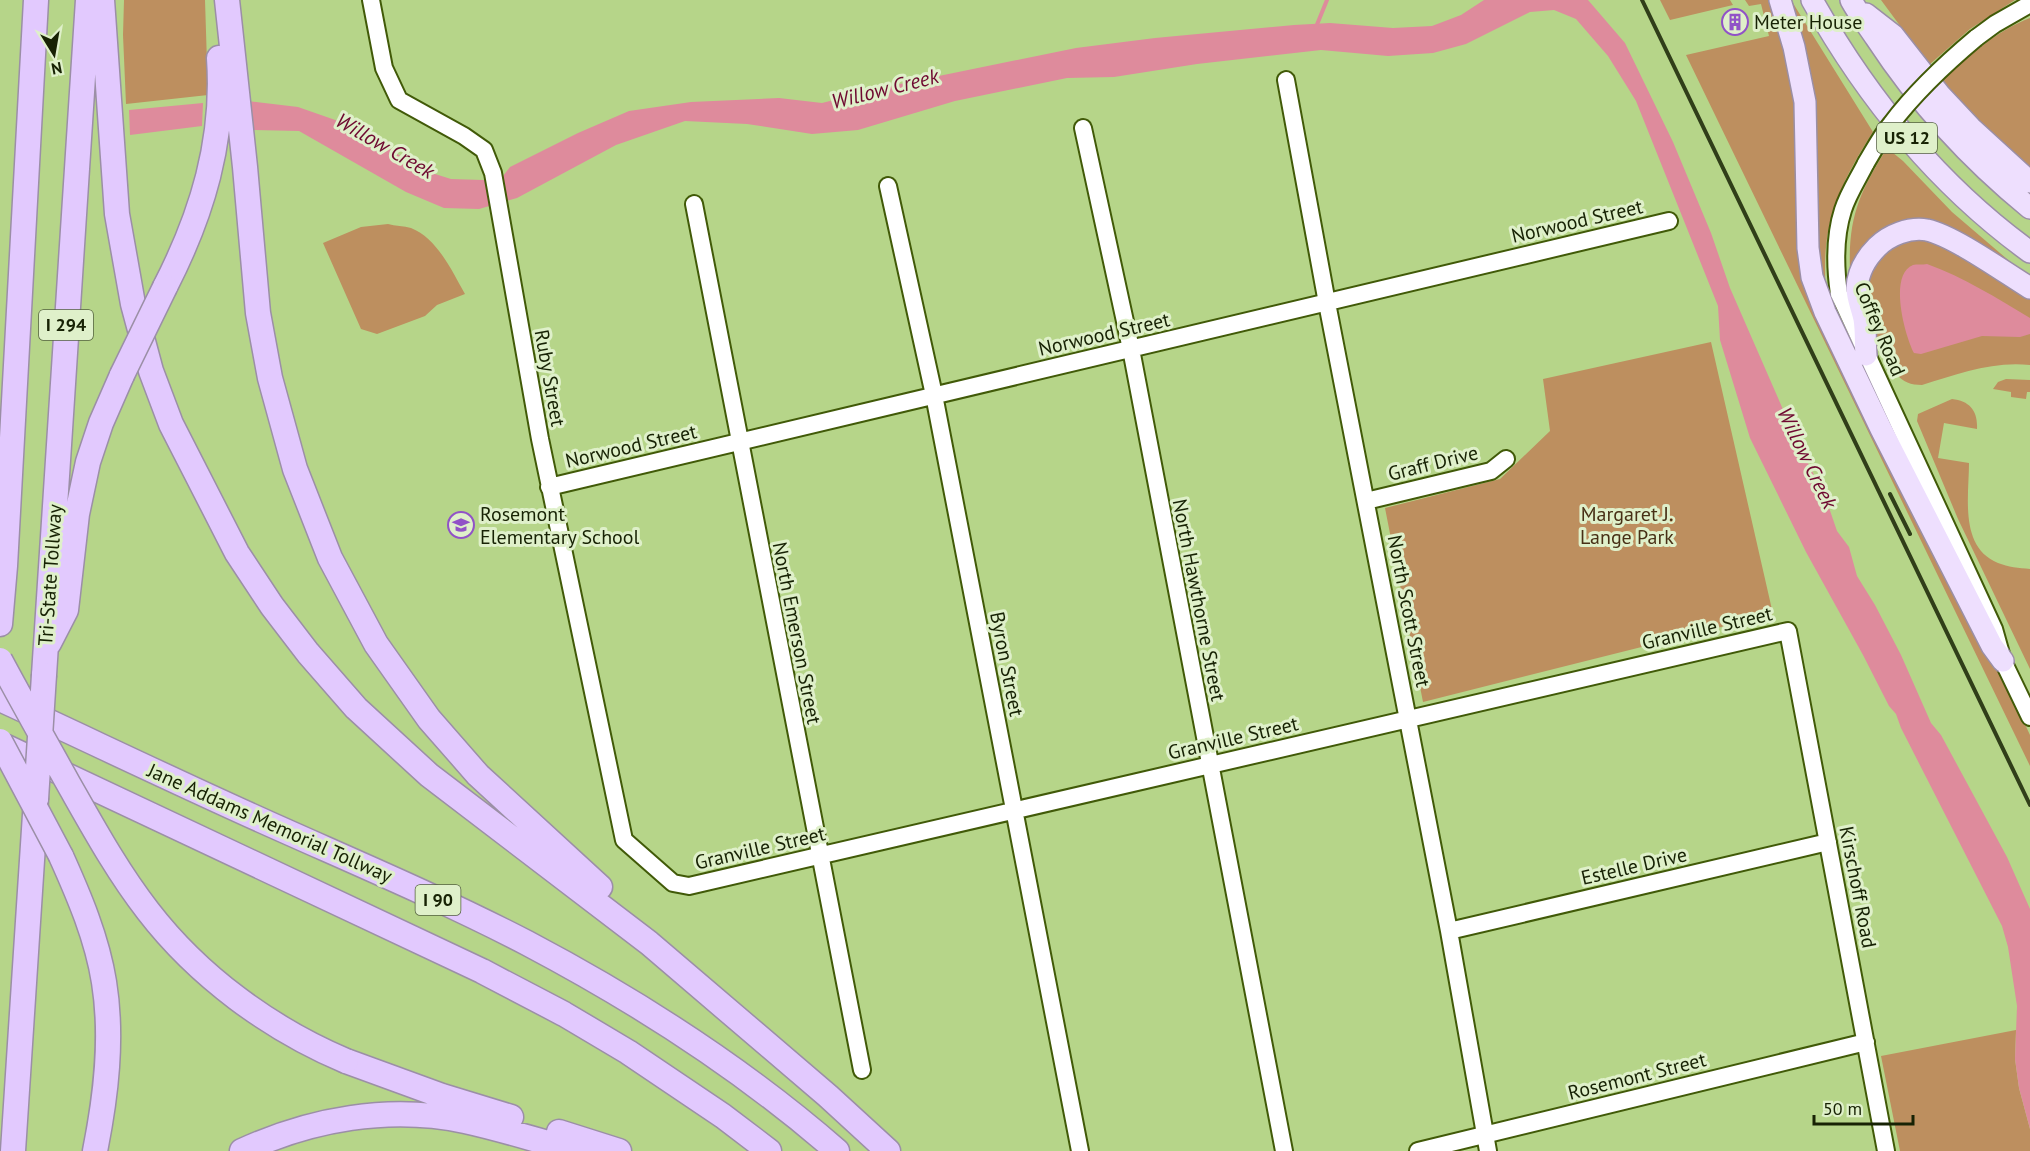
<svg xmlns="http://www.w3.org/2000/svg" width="2030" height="1151" font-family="'PT Sans',sans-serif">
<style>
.green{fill:#bd8f5f}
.water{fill:#de8b9c}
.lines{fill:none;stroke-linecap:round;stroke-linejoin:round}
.stream{stroke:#de8b9c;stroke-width:4}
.minor-casing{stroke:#415a08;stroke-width:20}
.major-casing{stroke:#9b8fa6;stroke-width:24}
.highway-casing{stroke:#9b8fa6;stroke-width:27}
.minor{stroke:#fff;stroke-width:16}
.major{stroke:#eedffe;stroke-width:21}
.highway{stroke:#e2c9fe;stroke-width:24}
.rail{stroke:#303e19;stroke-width:4}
.minor-bridge-casing{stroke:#415a08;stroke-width:20;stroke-linecap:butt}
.highway-bridge-casing{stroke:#9b8fa6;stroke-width:27;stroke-linecap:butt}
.minor-bridge{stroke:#fff;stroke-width:16}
.highway-bridge{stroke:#e2c9fe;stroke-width:24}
.labels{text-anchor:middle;stroke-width:6;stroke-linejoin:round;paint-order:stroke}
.shield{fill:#dff0ca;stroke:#53603f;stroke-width:1.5}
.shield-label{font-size:18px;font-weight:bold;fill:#172204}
.poi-label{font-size:20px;fill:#172204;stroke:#dff0ca;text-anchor:start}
.street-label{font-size:20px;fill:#172204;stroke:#dff0ca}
.park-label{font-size:20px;fill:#472f15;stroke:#dff0ca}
.water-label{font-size:21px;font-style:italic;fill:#6e0930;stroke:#dff0ca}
</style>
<rect width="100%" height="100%" fill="#b6d589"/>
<path class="green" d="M 124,0 L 205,0 L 208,95 L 126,104 L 123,35 Z
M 1660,0 L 1730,0 L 1733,5 L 1670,20 Z
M 1745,0 L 1771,0 L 1796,95 L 1800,244 L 2030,735 L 2030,766 L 1686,55 L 1769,36 L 1761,4 L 1749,6 Z
M 1791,0 L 1873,132 C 1850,168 1830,204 1826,247 C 1824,266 1826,285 1825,303 Z
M 1881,0 L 2015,0 L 1970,29 L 1929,65 Z
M 2030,18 L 2030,170 L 1987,132 L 1941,82 C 1967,57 1996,31 2030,18 Z
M 1887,148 L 1903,161 L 1952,212 L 2014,265 L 2012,269 L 1934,224 L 1850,271 C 1848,218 1859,193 1887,148 Z
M 388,224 C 395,226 404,226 411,228 C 437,238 452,271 465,294 L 437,305 L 425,316 L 377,334 L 361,329 L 323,243 L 361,227 Z
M 1920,239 L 1942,244 L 2030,297 L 2030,365 C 1992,361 1958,374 1922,385 C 1911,385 1903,382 1896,374 C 1886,354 1872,332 1867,310 C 1865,304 1867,298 1867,292 C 1869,261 1890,241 1920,239 Z
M 1711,342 L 1773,614 L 1423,702 L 1385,508 L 1500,479 L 1550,431 L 1543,379 Z
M 2006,379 L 2030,380 L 2030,392 L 2027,392 L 2026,399 L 2011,397 L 2011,392 L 1993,389 L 1998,382 Z
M 1952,399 C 1970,401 1978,411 1977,429 L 1944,423 L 1938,458 L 1969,463 C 1969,496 1959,547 1998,563 C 2008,567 2019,568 2030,569 L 2030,669 L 1958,519 L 1917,421 L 1918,414 Z
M 2016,1030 L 2015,1059 L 2019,1088 L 2030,1129 L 2030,1151 L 1900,1151 L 1881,1056 Z"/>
<path class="water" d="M 1484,0 L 1588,0 L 1625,43 L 1673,142 L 1711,233 L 1730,288 L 1795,437 L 1826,499 L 1837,531 L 1849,547 L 1857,576 L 1875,605 L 1901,655 L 1931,723 L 1941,735 L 2007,857 L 2030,909 L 2030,1129 L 2019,1088 L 2015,1059 L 2017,1006 L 2008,947 L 2002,926 L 1901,728 L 1896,714 L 1889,706 L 1863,655 L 1806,552 L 1750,438 L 1720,340 L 1718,306 L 1636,101 L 1608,56 L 1576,19 L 1554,10 L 1530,12 L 1466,44 L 1433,53 L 1388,56 L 1321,50 L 1197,64 L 1114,77 L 1067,78 L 955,101 L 858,130 L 812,134 L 747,124 L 685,121 L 616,145 L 517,198 L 479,209 L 444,208 L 406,192 L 299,131 L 253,130 L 247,101 L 298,107 L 341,122 L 386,146 L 419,169 L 451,179 L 483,180 L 503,176 L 510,167 L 578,133 L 629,111 L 691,102 L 779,98 L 822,103 L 890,86 L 1076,48 L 1155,38 L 1294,25 L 1330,23 L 1393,28 L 1432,26 L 1461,15 Z
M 203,103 L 202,126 L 130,135 L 129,110 Z
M 1927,264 C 1963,277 1997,298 2030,318 L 2030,334 L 2020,337 L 1982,336 L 1921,354 L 1914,353 C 1905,336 1888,275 1913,265 C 1916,264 1923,265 1927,264 Z"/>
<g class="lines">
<path class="stream" d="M 1316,27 L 1327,0"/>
<defs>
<path id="minor" d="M 371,0 L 384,68 L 399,100 L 464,136 L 484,150 L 493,173 L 540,439 L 624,840 L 673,883 L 689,886 L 1788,631 L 1886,1151
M 1976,38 L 1995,24 L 2030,4
M 1286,80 L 1327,303 L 1449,931 L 1488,1151
M 1083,128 L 1131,349 L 1284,1151
M 1866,163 C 1858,179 1848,194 1843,210 C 1834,238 1835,266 1839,294 L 1994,629 L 2003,661 L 2030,717
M 888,186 L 934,395 L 1080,1151
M 694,204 L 862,1070
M 549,487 L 1669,221
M 1366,501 L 1491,471 L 1506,459
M 1449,931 L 1828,842
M 1418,1151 L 1866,1042"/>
<path id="major" d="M 1780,0 L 1794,47 L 1805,102 L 1808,248 L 1812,277 L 1825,312 L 1881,429 L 1992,646 L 2003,661
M 1812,0 C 1867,98 1939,186 2030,252
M 1851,0 C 1858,13 1868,26 1876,38 C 1918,102 1971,160 2030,208
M 1866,14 L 1893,35 L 1940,95 L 1971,128 L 2030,182
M 1866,355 C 1865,343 1866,331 1864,319 C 1862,309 1857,298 1857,288 C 1858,272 1866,258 1877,247 C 1889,235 1909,227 1927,230 C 1954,236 2004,272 2030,288"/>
<path id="highway" d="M 102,0 L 117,214 L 133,304 L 151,371 L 171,424 L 237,553 L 272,606 L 308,653 L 356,708 L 429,775 L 649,943 L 828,1096 L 888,1151
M 227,0 L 245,167 L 258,313 L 270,378 L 295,469 L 330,558 L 376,644 L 429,719 L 478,775 L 600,887
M 165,287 C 202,215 225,140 219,58
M 0,624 L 5,566 L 36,0
M 49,643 L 66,610 L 77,514 L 88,462 L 101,423 L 122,375
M 44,675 L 88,0
M 0,699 C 91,741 182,785 274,826 C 359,864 444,900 527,943 C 637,1001 743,1069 837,1151
M 0,744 L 482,971 L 564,1014 L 628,1052 L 723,1116 L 769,1151
M 61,856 C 79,896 97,938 104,982 C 113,1038 106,1096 95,1151
M 346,1061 L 442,1096 L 511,1117
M 559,1132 L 619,1151
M 13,1151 L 36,799
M 242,1151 C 311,1119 389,1105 465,1121 C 502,1129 539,1141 576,1151"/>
</defs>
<use href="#minor" class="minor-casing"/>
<use href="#major" class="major-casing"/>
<use href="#highway" class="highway-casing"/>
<use href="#minor" class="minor"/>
<use href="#major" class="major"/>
<use href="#highway" class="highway"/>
<path class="rail" d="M 1642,0 L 2030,805
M 1890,494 L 1910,534"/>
<defs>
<path id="minor-bridge" d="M 1866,163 C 1874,150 1881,136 1891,124 C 1916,91 1945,64 1976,38"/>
<path id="highway-bridge" d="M 122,375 L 165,287
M 0,660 C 22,701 45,742 68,783 C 93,827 117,871 148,911 C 198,976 270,1029 346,1061
M 0,741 L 61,856
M 36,799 L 44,675"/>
</defs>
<use href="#minor-bridge" class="minor-bridge-casing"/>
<use href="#highway-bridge" class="highway-bridge-casing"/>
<use href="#minor-bridge" class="minor-bridge"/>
<use href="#highway-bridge" class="highway-bridge"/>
</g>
<defs>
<symbol id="building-ring" viewBox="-11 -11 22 22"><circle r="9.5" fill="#dff0ca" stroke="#9152c7" stroke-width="1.5"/><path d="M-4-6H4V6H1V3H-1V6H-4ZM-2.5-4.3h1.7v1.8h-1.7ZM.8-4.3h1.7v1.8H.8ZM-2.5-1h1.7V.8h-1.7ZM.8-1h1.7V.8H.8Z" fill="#9152c7"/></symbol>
<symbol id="school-ring" viewBox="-11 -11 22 22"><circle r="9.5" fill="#dff0ca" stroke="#9152c7" stroke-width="1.5"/><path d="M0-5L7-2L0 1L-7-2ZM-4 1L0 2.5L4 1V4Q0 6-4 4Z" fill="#9152c7"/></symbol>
</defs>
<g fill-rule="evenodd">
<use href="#building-ring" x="1720" y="7" width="30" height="30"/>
<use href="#school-ring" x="446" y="510" width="30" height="30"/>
</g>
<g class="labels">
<g class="shield">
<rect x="1877" y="123" width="60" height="30" rx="4.5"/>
<rect x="39" y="310" width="54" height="30" rx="4.5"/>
<rect x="415.5" y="885" width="45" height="30" rx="4.5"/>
</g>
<g class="shield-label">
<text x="1907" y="144">US 12</text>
<text x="66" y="331">I 294</text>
<text x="438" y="906">I 90</text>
</g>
<g class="poi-label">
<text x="1754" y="29">Meter House</text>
<text x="480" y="521">Rosemont<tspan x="480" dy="23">Elementary School</tspan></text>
</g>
<g class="street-label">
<text transform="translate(1577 221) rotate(-13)" y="7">Norwood Street</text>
<text transform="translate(1880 329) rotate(67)" y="7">Coffey Road</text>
<text transform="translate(1104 334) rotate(-13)" y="7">Norwood Street</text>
<text transform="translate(550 378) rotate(80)" y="7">Ruby Street</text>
<text transform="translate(631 446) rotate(-13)" y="7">Norwood Street</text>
<text transform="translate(1433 463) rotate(-14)" y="7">Graff Drive</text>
<text transform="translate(50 575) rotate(-86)" y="7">Tri-State Tollway</text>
<text transform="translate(1199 600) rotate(79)" y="7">North Hawthorne Street</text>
<text transform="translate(1409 611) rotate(79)" y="7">North Scott Street</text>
<text transform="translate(1707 628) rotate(-13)" y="7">Granville Street</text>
<text transform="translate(797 633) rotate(79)" y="7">North Emerson Street</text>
<text transform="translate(1007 664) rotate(79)" y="7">Byron Street</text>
<text transform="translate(1233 738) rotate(-13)" y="7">Granville Street</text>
<text transform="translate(270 823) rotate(24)" y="7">Jane Addams Memorial Tollway</text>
<text transform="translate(760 848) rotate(-13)" y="7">Granville Street</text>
<text transform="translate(1634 866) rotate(-13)" y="7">Estelle Drive</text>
<text transform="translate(1858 887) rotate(79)" y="7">Kirschoff Road</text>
<text transform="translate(1637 1076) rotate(-14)" y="7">Rosemont Street</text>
</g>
<g class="park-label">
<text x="1627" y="521">Margaret J.<tspan x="1627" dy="23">Lange Park</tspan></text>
</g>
<g class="water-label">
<text transform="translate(885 89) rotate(-14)" y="7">Willow Creek</text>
<text transform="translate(385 146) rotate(30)" y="7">Willow Creek</text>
<text transform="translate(1807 458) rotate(64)" y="7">Willow Creek</text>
</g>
</g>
<g transform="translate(54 54) rotate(169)" stroke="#dff0ca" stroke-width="4.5" paint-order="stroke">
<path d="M0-4.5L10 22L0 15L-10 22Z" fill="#172204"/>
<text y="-9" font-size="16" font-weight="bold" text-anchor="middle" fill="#172204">N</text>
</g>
<path d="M1814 1115v9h99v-9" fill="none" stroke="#172204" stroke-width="3"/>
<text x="1823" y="1115" font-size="18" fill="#172204" stroke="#dff0ca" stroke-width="4.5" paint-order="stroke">50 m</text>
</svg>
